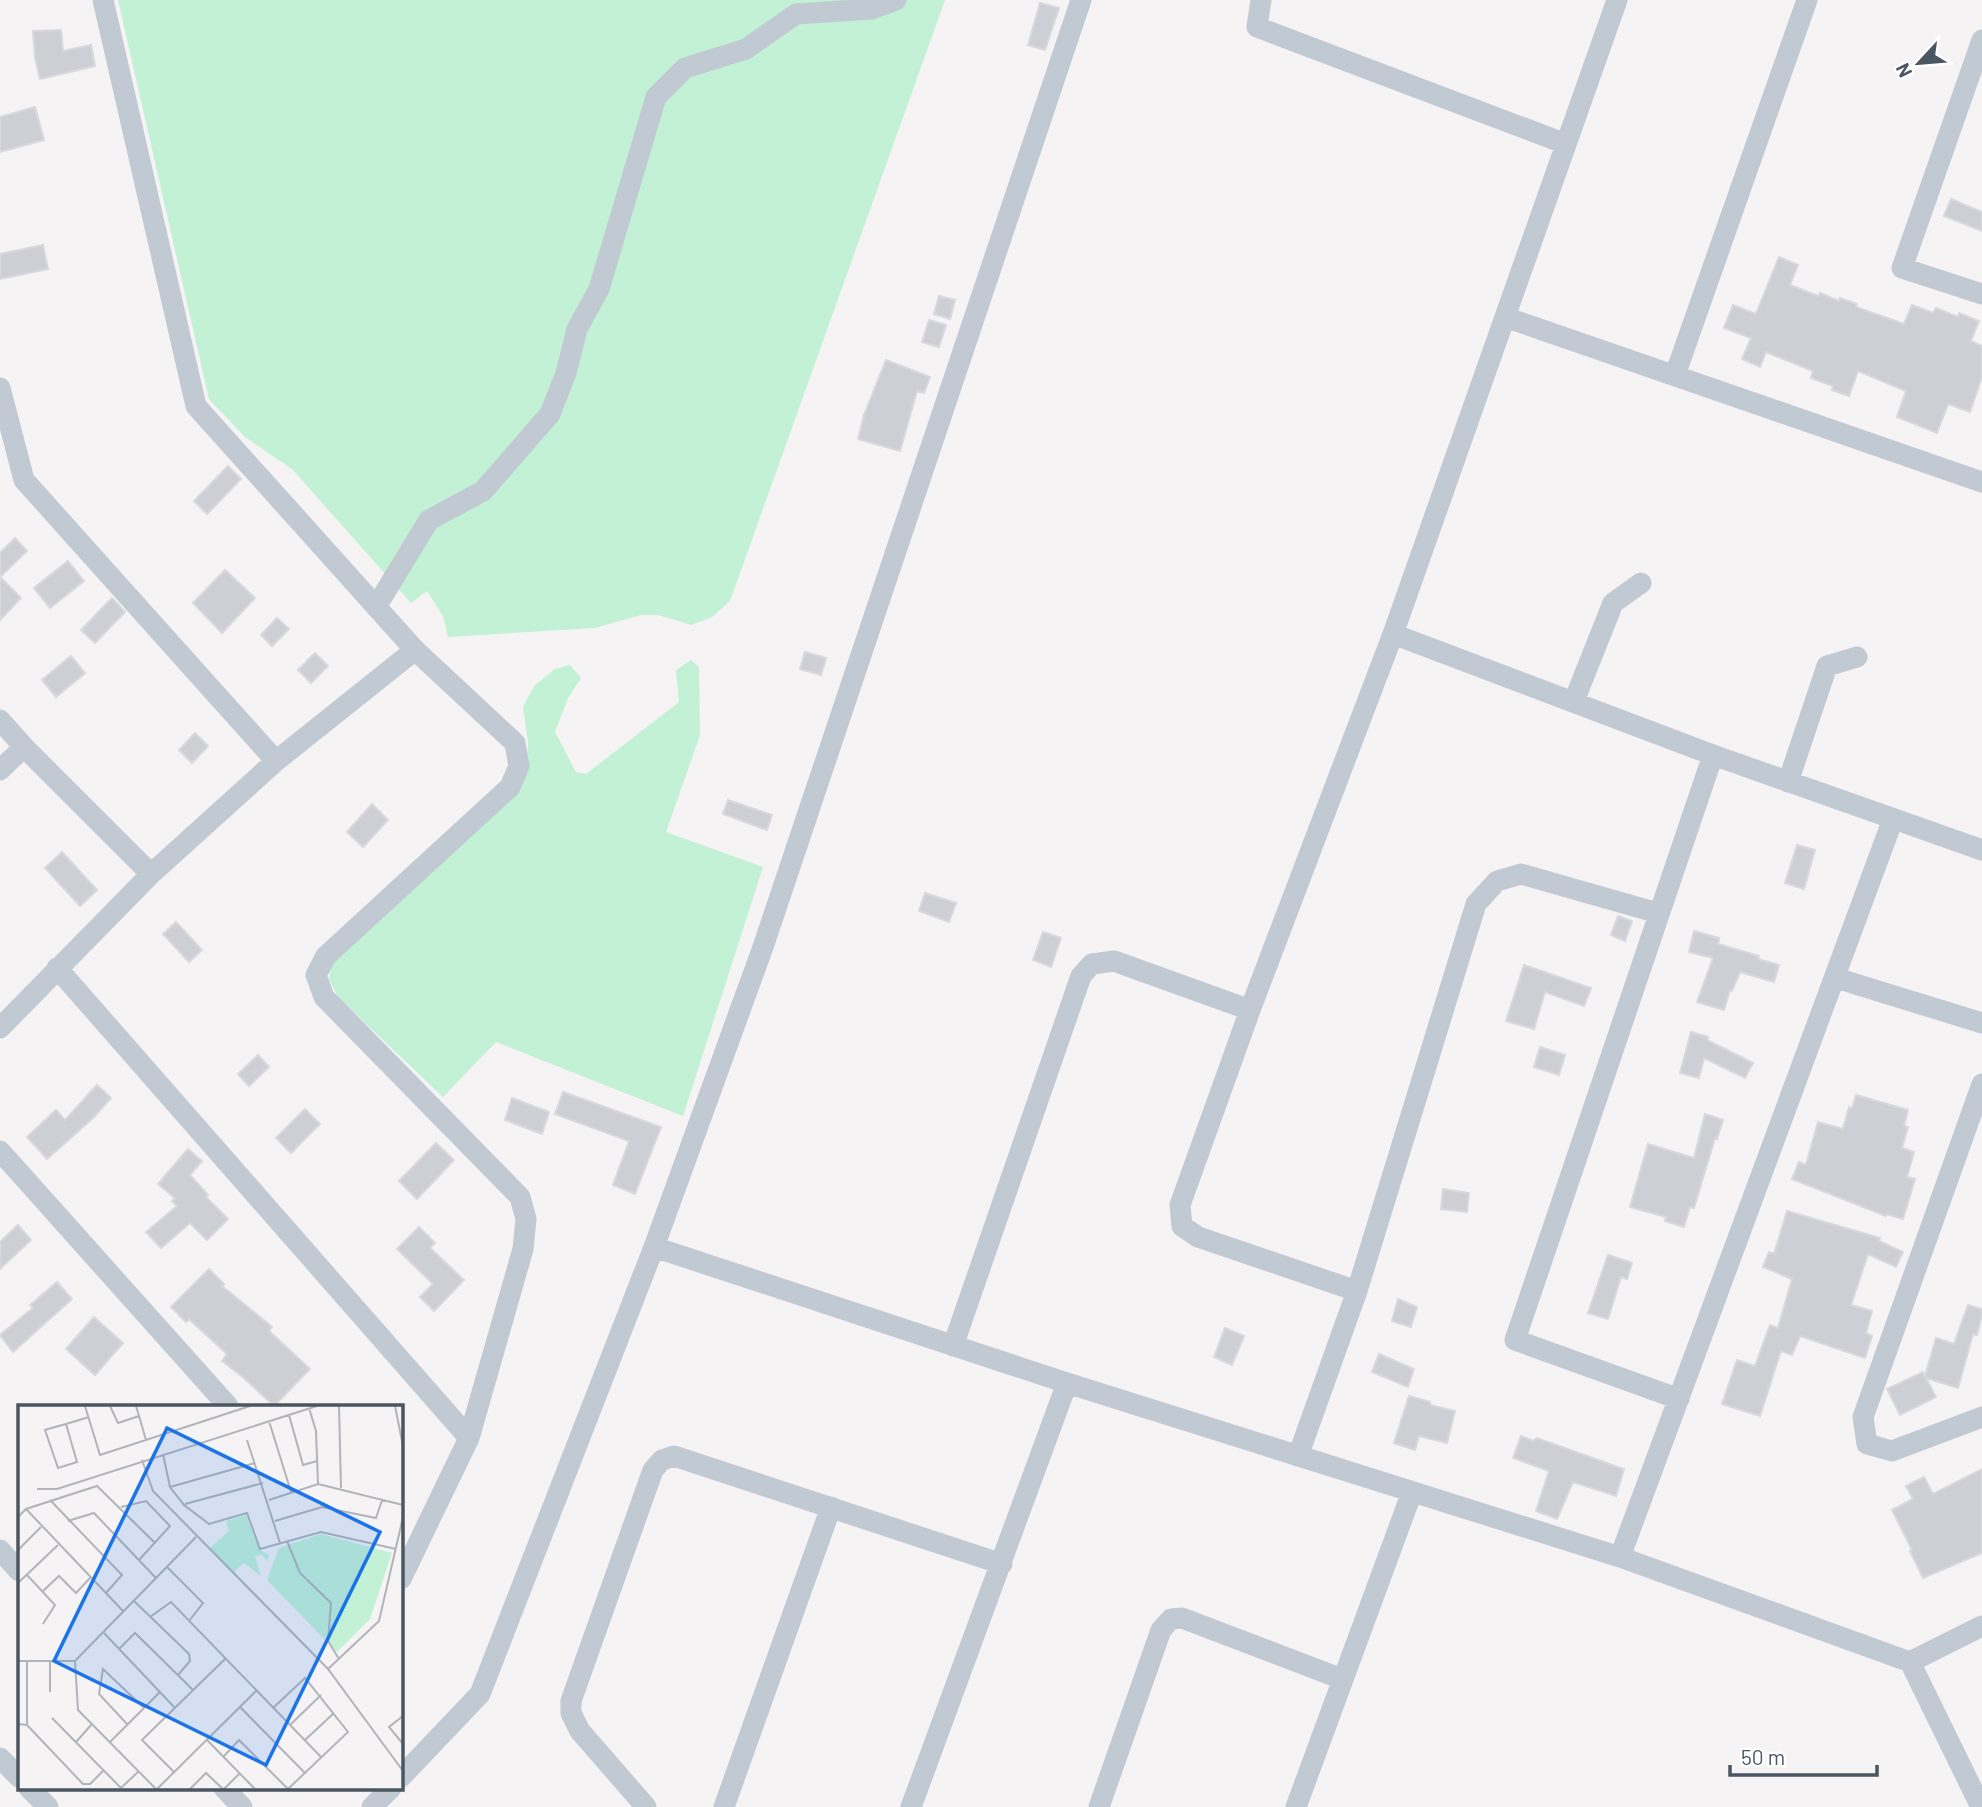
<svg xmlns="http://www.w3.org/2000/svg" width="1982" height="1807" font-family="Barlow,sans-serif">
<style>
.green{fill:#c3f1d5}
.building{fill:#cdcfd5;stroke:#d7d9de;stroke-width:2}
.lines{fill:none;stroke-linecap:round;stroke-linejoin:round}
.street{stroke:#c1cad2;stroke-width:21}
.inset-road{fill:none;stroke:#b1b4b9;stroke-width:2}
.view{fill:#1a73e8;fill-opacity:0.15;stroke:#1a73e8;stroke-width:3.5}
.inset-edge{fill:none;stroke:#4a5661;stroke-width:3.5}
</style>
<rect width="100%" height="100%" fill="#f5f3f3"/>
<path class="green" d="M 118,0 L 945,0 L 730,601 L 712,617 L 691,625 L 658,615 L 641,615 L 595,628 L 448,637 L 443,616 L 427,591 L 411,603 L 292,469 L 245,437 L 209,399 Z
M 691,660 L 699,667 L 700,735 L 666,832 L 763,867 L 683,1116 L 496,1042 L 443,1097 L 338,997 L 329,979 L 333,959 L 527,767 L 528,742 L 523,707 L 534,686 L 555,669 L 570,665 L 581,678 L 568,698 L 555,732 L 576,772 L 586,774 L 679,702 L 676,670 Z"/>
<path class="building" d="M 1040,3 L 1059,8 L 1045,50 L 1028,45 Z
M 61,30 L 63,51 L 91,45 L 95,66 L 40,79 L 35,58 L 33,31 Z
M 35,107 L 44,140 L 0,152 L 0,117 Z
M 1951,199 L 1982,212 L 1982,231 L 1944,216 Z
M 43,245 L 48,269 L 0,279 L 0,254 Z
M 1779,257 L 1798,265 L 1790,285 L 1818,296 L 1820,293 L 1839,301 L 1840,298 L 1857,304 L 1856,307 L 1904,324 L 1912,305 L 1933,313 L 1936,308 L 1958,317 L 1959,313 L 1979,321 L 1971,341 L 1982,346 L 1982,377 L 1970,412 L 1948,404 L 1937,433 L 1897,417 L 1906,391 L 1858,371 L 1849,396 L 1832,390 L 1833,386 L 1811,378 L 1813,371 L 1766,352 L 1760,367 L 1742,359 L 1751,338 L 1724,328 L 1733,305 L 1756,314 Z
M 939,296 L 955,300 L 950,319 L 934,314 Z
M 929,320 L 946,325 L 939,347 L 922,342 Z
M 886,360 L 930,377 L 924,393 L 917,391 L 900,451 L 858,439 L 864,415 Z
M 228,466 L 241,479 L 207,514 L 194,501 Z
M 15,538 L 27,551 L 0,577 L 21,598 L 0,620 L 0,553 Z
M 68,561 L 84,581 L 50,608 L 34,588 Z
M 225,570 L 255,598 L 222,633 L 193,603 Z
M 112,598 L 125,612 L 95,643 L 81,630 Z
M 277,618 L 289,629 L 272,646 L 261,635 Z
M 805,652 L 826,658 L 821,675 L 800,669 Z
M 315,653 L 328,666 L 311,683 L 298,670 Z
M 71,656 L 85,673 L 56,697 L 42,680 Z
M 195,733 L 208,746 L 192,763 L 179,750 Z
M 728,800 L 772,815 L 767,830 L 723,814 Z
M 372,804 L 388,820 L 363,847 L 347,832 Z
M 1797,845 L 1815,850 L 1804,889 L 1785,883 Z
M 62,852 L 97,890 L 80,906 L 45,868 Z
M 925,893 L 956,903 L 949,922 L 919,911 Z
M 1618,916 L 1632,921 L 1625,941 L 1611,935 Z
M 176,922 L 202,950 L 189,962 L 163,934 Z
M 1694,931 L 1719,938 L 1718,944 L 1759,956 L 1758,959 L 1779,965 L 1774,982 L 1740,972 L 1732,991 L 1730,990 L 1724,1010 L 1697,1002 L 1713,958 L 1689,952 Z
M 1043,932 L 1061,938 L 1051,967 L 1033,960 Z
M 1524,965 L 1591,988 L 1584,1006 L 1545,992 L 1534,1029 L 1506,1021 Z
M 1691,1032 L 1708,1037 L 1707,1040 L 1753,1063 L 1745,1078 L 1704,1058 L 1699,1078 L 1680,1073 Z
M 1540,1047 L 1565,1055 L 1559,1075 L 1534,1067 Z
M 258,1055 L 269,1067 L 249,1086 L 238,1074 Z
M 97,1085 L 111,1098 L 93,1118 L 47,1159 L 27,1137 L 56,1110 L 65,1120 Z
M 563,1092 L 661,1127 L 635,1194 L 613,1185 L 629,1141 L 555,1114 Z
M 1856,1095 L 1908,1110 L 1904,1126 L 1908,1127 L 1902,1148 L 1914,1152 L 1907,1177 L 1915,1179 L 1903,1219 L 1886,1214 L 1886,1216 L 1792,1179 L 1799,1162 L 1806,1165 L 1818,1122 L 1843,1129 L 1849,1107 L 1852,1108 Z
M 512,1098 L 549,1112 L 542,1134 L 505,1120 Z
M 305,1109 L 320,1124 L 291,1153 L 276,1138 Z
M 1705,1114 L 1723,1120 L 1717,1139 L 1715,1138 L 1694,1208 L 1690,1207 L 1684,1227 L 1665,1221 L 1666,1217 L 1630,1207 L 1648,1144 L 1694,1158 Z
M 436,1143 L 454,1160 L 417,1199 L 399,1181 Z
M 188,1149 L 202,1161 L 190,1175 L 208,1195 L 206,1197 L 228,1219 L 207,1240 L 190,1223 L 161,1248 L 146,1232 L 177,1206 L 172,1201 L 175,1198 L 158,1184 Z
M 1443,1189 L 1469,1193 L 1467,1212 L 1441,1209 Z
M 1787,1211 L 1880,1238 L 1879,1241 L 1903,1252 L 1896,1267 L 1868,1254 L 1851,1305 L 1872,1311 L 1866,1333 L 1872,1336 L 1865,1358 L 1800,1336 L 1792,1355 L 1781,1351 L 1760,1416 L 1722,1404 L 1737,1360 L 1755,1366 L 1770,1325 L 1778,1328 L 1792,1279 L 1763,1267 L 1769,1252 L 1774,1254 Z
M 18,1225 L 31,1240 L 0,1269 L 0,1242 Z
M 419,1227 L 435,1243 L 430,1248 L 464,1280 L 434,1311 L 420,1297 L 433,1284 L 397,1249 Z
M 1608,1255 L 1632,1263 L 1627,1279 L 1621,1277 L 1608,1319 L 1588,1313 Z
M 209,1269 L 224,1284 L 222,1286 L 272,1327 L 269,1331 L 310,1369 L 274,1406 L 244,1378 L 222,1361 L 227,1354 L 189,1319 L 186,1322 L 171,1307 Z
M 57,1282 L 72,1299 L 13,1352 L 0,1335 L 33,1308 L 30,1305 Z
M 1398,1299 L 1417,1307 L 1411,1327 L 1392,1321 Z
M 1968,1305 L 1982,1309 L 1982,1315 L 1977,1335 L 1973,1334 L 1958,1388 L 1926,1378 L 1936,1397 L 1900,1415 L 1887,1389 L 1923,1372 L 1925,1376 L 1936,1338 L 1954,1344 Z
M 94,1317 L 123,1343 L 95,1375 L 66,1349 Z
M 1225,1328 L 1244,1336 L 1232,1365 L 1214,1357 Z
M 1379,1354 L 1414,1369 L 1408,1387 L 1372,1372 Z
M 1409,1396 L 1430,1402 L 1430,1405 L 1455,1411 L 1447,1443 L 1419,1436 L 1415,1450 L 1394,1443 Z
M 1521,1436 L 1533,1441 L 1537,1438 L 1624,1469 L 1616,1496 L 1573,1482 L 1557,1519 L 1536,1511 L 1549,1471 L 1513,1458 Z
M 1982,1469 L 1982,1553 L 1923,1578 L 1910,1551 L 1912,1550 L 1892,1510 L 1913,1499 L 1906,1486 L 1924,1477 L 1933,1494 Z"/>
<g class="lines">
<path class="street" d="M 103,0 L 196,406 L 415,650 L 515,743 L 519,766 L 510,787 L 326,956 L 316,975 L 324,997 L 520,1197 L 526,1219 L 523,1249 L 469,1438 L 401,1579
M 1261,0 L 1257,27 L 1566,144
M 1982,40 L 1902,268 L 1982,294
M 1505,317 L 1982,482
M 1675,375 L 1807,0
M 0,388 L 24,480 L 276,761
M 376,607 L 429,520 L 483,491 L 550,414 L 566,373 L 577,329 L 599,289 L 656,97 L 685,68 L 746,49 L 796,14 L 871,9 L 896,0
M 1393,634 L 1713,755 L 1982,850
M 1574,701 L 1613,603 L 1641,583
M 0,720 L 24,747 L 151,874
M 0,770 L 24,747
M 1788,782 L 1827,666 L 1857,657
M 57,968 L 469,1438
M 1836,978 L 1982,1023
M 0,1028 L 151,874 L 276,761 L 415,650
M 1982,1084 L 1863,1417 L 1867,1444 L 1892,1451 L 1982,1417
M 0,1151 L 228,1406
M 654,1247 L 1067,1383 L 1620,1557 L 1910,1662 L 1981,1807
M 1357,1291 L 1198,1237 L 1182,1226 L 1180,1205 L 1250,1010 L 1393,634 L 1617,0
M 953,1346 L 1081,976 L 1092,964 L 1114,961 L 1250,1010
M 1679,1399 L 1515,1340 L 1713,755
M 1298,1456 L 1357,1291 L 1476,904 L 1497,881 L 1521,874 L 1658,913
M 0,1550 L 19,1571
M 1620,1557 L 1893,819
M 1910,1662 L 1982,1626
M 0,1758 L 19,1777
M 401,1777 L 480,1694 L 654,1247 L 763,947 L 1081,0
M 29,1788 L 48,1807
M 224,1788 L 242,1807
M 372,1807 L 391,1788
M 646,1807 L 580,1731 L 571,1713 L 571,1701 L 653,1470 L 662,1460 L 674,1456 L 1002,1564
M 724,1807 L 831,1507
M 911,1807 L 1067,1383
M 1099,1807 L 1161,1630 L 1171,1619 L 1182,1618 L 1342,1679
M 1296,1807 L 1412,1492"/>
</g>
<g transform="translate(18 1405)">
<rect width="385" height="385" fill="#f5f3f3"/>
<path d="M 228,110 L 242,145 L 251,150 L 249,156 L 244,150 L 237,151 L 243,171 L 226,158 L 216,167 L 192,143 L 211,126 L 208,116 ZM 303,129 L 374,148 L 352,214 L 319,247 L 249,175 L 261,143 Z" fill="#c3f1d5"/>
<path class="inset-road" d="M 67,1 L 82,50 L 232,1M 92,1 L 100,18 L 121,11 L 118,1M 321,1 L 323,83M 377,1 L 385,41M 291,3 L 298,26 L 300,79M 271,10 L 285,60 L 299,56M 121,11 L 128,35M 251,16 L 273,87M 48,19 L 59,57 L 40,63 L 27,25 L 30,24 L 48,19 L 71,12M 229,35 L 262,138M 145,49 L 152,82 L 166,100 L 191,119 L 229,108 L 242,144 L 303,127 L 378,144M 124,55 L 135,86 L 310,264 L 385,366M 152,82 L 237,58M 19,84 L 39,84 L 299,1M 32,95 L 104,170 L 88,188M 251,95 L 300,79 L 385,100M 167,99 L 245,78M 103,102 L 128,96 L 152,121 L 121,155M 8,104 L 106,207M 0,112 L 8,104 L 79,81 L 137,138M 50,116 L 76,108 L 138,173M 257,116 L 304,102 L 358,113 L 364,95M 269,136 L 282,168 L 313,198 L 310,236 L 321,254M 0,145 L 23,122M 149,162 L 185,198 L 171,216M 9,170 L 37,200 L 25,219M 0,178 L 40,140M 25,186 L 41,171 L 58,188 L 72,173M 116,196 L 171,249 L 172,256 L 160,270M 132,212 L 153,197 L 304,353M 86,228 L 157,303M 101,244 L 117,228 L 175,285M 0,256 L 57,256 L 178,132M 57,256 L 60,305 L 138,384M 310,264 L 361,216 L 385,112M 32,287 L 32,256M 222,302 L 287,368M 255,303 L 287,273 L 330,327 L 270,384M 385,311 L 371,322 L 385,339M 34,313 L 103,383M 0,319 L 9,320 L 65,379 L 72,379 L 85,366M 109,319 L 81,289 L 85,264 L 126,303M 9,320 L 9,256M 272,320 L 303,290M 189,335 L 237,384M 287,335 L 316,308M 58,337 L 74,319M 92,337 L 142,287M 206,351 L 221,335 L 270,384M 156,367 L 124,335 L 207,254M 103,383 L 121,366M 139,384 L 238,286M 172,384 L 188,368 L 205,384M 206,384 L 222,368"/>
<path class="view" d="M 149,23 L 362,127 L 248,360 L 36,256 Z"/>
<rect width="385" height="385" class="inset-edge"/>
</g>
<g transform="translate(1919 63) rotate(244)" stroke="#ffffff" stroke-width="5" paint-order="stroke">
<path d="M0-5L12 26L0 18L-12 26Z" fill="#4a5661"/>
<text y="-10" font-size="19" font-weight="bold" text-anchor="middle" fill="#4a5661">N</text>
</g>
<path d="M1730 1765v10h147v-10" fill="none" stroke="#4a5661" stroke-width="3.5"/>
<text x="1741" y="1765" font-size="21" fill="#4a5661" stroke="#ffffff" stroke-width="5" paint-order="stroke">50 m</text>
</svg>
